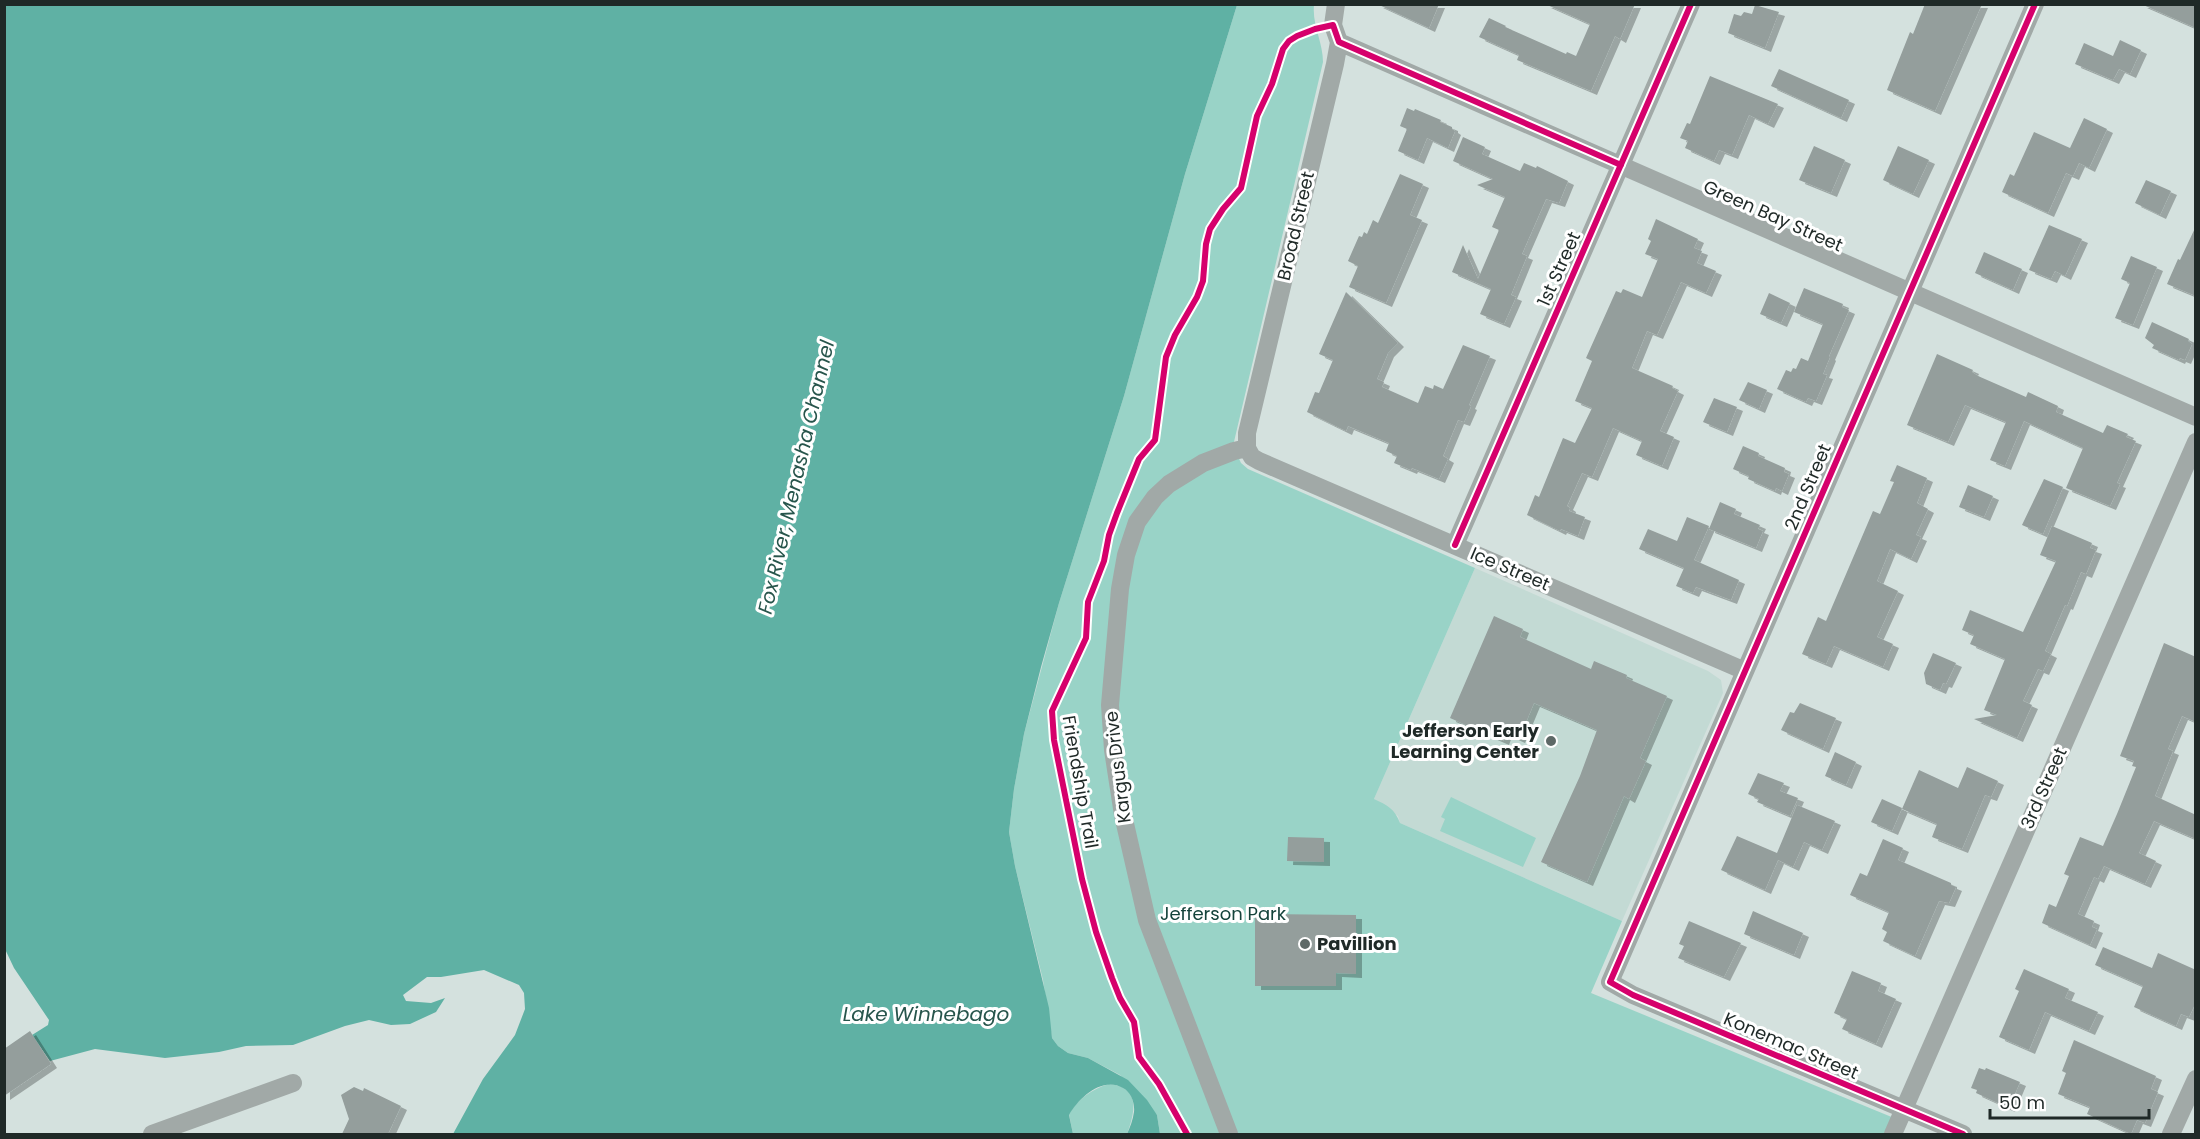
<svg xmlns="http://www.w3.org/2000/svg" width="2200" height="1139" font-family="Poppins,sans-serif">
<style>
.built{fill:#c3dad4}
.green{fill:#99d3c7}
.water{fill:#5fb1a4}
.building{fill:#949e9c;filter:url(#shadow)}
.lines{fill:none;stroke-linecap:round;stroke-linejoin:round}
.minor{stroke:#a1a9a7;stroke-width:18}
.cycleway-casing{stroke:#fff;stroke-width:10}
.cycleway{stroke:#d6006c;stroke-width:6}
.poi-dot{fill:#5e6967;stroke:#fff;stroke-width:2}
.labels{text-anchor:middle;stroke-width:6;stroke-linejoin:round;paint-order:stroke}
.street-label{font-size:18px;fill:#1f2927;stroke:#fff}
.poi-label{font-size:18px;font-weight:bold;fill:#1f2927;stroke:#fff;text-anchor:end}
.park-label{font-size:18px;fill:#14433b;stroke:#fff}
.water-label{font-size:20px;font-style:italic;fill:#27554c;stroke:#fff}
</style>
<defs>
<filter id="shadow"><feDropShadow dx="6" dy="4" stdDeviation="0" flood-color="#0004"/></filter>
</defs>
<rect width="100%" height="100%" fill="#d4e1de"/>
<path class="built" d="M 1475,568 L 1708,671 L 1721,680 L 1723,693 L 1622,921 L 1400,823 L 1398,816 L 1374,799 Z"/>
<path class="green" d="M 1237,5 L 1314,5 C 1312,25 1323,42 1323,62 L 1233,446 L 1241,463 L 1248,469 L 1475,568 L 1374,799 C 1387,805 1395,809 1400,823 L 1622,921 L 1591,993 L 1894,1118 L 1887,1134 L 1160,1134 L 1157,1115 L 1120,1075 L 1088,1058 L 1068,1053 L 1058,1046 L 1052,1038 L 1043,980 L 1015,866 L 1009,832 L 1014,789 L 1024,734 L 1059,603 L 1124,396 L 1185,174 Z
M 1451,797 L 1536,838 L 1523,867 L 1440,831 L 1445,819 L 1441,817 Z
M 1109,1084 C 1141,1087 1135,1112 1127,1134 L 1073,1134 L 1069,1114 C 1078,1099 1092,1089 1109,1084 Z"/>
<path class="water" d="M 4,5 L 1237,5 L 1185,174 L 1124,396 L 1059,603 L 1041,667 L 1024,734 L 1014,789 L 1009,832 L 1015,866 L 1049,1008 L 1052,1038 L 1058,1046 L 1068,1053 L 1088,1058 L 1128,1080 L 1147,1100 L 1157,1115 L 1160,1134 L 1127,1134 C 1130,1127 1133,1120 1134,1112 C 1135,1103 1131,1092 1123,1088 C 1102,1076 1079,1098 1069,1115 L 1073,1134 L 453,1134 L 483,1079 L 515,1035 L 525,1009 L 524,993 L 519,985 L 484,970 L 441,977 L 427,977 L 403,995 L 406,1001 L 431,1003 L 445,998 L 436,1012 L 410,1024 L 391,1025 L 369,1020 L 345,1026 L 293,1045 L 246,1046 L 219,1052 L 165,1058 L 95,1049 L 50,1061 L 32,1035 L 48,1025 L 49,1020 L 14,968 L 4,947 Z"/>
<path class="building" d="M 1377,4 L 1439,4 L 1429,28 Z
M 1545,4 L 1635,4 L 1620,39 L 1615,36 L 1591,91 L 1517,60 L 1519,55 L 1479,37 L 1489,18 L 1506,26 L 1505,27 L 1566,54 L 1567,52 L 1576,56 L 1590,24 Z
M 1925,4 L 1982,4 L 1935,111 L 1887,90 L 1910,32 L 1913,34 Z
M 2141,4 L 2196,4 L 2196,28 Z
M 1755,5 L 1779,12 L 1765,48 L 1728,33 L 1734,14 L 1741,16 L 1744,12 L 1752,14 Z
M 2120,40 L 2141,50 L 2130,74 L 2119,69 L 2113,80 L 2075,64 L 2084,43 L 2113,56 Z
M 1779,69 L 1849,100 L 1841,118 L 1771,86 Z
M 1710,76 L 1778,104 L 1768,124 L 1749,115 L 1732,155 L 1719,150 L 1714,161 L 1685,148 L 1688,141 L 1680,138 L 1687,123 L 1690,124 Z
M 1407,108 L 1414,111 L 1415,109 L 1441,120 L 1440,122 L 1452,127 L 1452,129 L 1455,131 L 1448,148 L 1427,138 L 1418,160 L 1398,151 L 1407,129 L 1400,126 Z
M 2084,118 L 2107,129 L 2089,168 L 2079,163 L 2073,176 L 2066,173 L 2048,213 L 2002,192 L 2010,174 L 2014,176 L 2034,132 L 2070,148 Z
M 1463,137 L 1485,147 L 1482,154 L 1520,171 L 1524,163 L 1536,168 L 1537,166 L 1568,181 L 1559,203 L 1546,199 L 1522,254 L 1527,256 L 1511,295 L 1516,297 L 1504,324 L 1480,314 L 1491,289 L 1452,272 L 1463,245 L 1478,279 L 1499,230 L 1492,227 L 1505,197 L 1477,185 L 1493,179 L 1453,161 Z
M 1814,146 L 1845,160 L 1831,193 L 1799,180 Z
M 1898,146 L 1929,160 L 1913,194 L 1883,180 Z
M 1400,174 L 1423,184 L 1410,215 L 1422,220 L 1386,303 L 1349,287 L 1358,266 L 1348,261 L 1359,236 L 1362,237 L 1364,232 L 1367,234 L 1373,220 L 1378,223 Z
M 2146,180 L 2171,191 L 2160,215 L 2135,203 Z
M 1656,219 L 1698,239 L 1694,248 L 1702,251 L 1697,263 L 1716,271 L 1706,293 L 1681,282 L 1657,335 L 1647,331 L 1632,368 L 1673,386 L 1672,388 L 1678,391 L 1660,431 L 1674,437 L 1662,466 L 1636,455 L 1642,441 L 1613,428 L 1592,477 L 1582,473 L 1567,506 L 1570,508 L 1569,511 L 1585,517 L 1578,536 L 1561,529 L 1560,531 L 1527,515 L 1535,495 L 1539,497 L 1563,438 L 1575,443 L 1592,408 L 1575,401 L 1592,361 L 1586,358 L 1616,291 L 1621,293 L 1623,289 L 1642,297 L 1658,259 L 1645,254 L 1651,241 L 1648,239 Z
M 2049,225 L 2082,239 L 2065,276 L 2055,271 L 2051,279 L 2029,270 Z
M 2196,226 L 2196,296 L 2167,284 L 2178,259 L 2180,260 Z
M 1984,252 L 2022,269 L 2013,290 L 1975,273 Z
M 2131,256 L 2157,267 L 2133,325 L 2115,318 L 2130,283 L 2121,279 Z
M 1804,288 L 1843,304 L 1842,307 L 1849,310 L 1829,356 L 1830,357 L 1823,374 L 1827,375 L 1816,401 L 1808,398 L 1806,402 L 1777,389 L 1786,370 L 1791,372 L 1793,368 L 1796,369 L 1801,358 L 1808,361 L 1823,324 L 1794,312 Z
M 1346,292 L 1398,343 L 1388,353 L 1377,379 L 1384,382 L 1382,387 L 1418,403 L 1425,386 L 1433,389 L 1434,385 L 1443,389 L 1463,345 L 1490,356 L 1469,405 L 1471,406 L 1464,422 L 1458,420 L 1443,456 L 1448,459 L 1439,479 L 1412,468 L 1411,470 L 1394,463 L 1397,456 L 1386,451 L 1389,443 L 1348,426 L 1346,431 L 1307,412 L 1315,392 L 1319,393 L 1333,360 L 1319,354 Z
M 1769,293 L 1790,303 L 1781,323 L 1760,314 Z
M 2152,322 L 2189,339 L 2188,341 L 2192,344 L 2185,360 L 2180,358 L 2179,360 L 2152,348 L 2154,345 L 2145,338 Z
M 1937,354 L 1973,370 L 1972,372 L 1978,376 L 2026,397 L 2028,392 L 2058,406 L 2056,412 L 2103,433 L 2107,425 L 2128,434 L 2126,437 L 2136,441 L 2117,483 L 2120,484 L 2110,506 L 2066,488 L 2083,448 L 2024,421 L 2005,466 L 1990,460 L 2006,422 L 1965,405 L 1948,442 L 1907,425 Z
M 1748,382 L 1767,390 L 1759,409 L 1739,400 Z
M 1714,398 L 1737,407 L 1727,432 L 1703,422 Z
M 1743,446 L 1759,453 L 1758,456 L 1785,468 L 1784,472 L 1789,474 L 1782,491 L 1776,488 L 1775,491 L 1748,479 L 1749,476 L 1733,469 Z
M 1897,465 L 1927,478 L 1917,503 L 1928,509 L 1916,535 L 1921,537 L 1911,559 L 1890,549 L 1877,581 L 1898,591 L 1877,637 L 1893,644 L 1883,667 L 1834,646 L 1826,664 L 1802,654 L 1818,617 L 1826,621 L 1873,511 L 1880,514 L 1894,482 L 1890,481 Z
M 2044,479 L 2063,487 L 2043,534 L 2022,525 Z
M 1968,485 L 1993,496 L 1984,517 L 1959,507 Z
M 1720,502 L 1736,509 L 1734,514 L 1760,525 L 1758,529 L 1763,531 L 1756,548 L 1709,529 Z
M 1687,517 L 1709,526 L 1694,560 L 1739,580 L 1731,600 L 1696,587 L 1693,593 L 1676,586 L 1684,568 L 1639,549 L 1648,529 L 1677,541 Z
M 2052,526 L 2092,543 L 2090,548 L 2096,550 L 2086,574 L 2081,572 L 2067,606 L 2065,605 L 2045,651 L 2051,654 L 2043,671 L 2038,669 L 2023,701 L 2032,705 L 2017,738 L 1974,719 L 1997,715 L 1984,710 L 2005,659 L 1970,644 L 1974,635 L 1962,630 L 1970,610 L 2023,632 L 2056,561 L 2040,555 Z
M 1494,616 L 1523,629 L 1520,637 L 1591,669 L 1594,661 L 1627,675 L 1626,678 L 1667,696 L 1640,758 L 1646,761 L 1629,799 L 1624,796 L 1587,882 L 1541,862 L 1580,776 L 1597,730 L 1534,703 L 1519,739 L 1506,733 L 1503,741 L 1450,718 Z
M 2164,643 L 2196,657 L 2196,722 L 2182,716 L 2168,749 L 2173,751 L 2155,796 L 2196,815 L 2196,839 L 2154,821 L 2139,853 L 2156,861 L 2145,884 L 2104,866 L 2098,879 L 2094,877 L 2078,914 L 2094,921 L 2092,927 L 2097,929 L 2090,945 L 2042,923 L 2049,904 L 2056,907 L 2069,876 L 2064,874 L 2080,837 L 2103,846 L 2117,814 L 2136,767 L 2132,766 L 2134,761 L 2120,756 Z
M 1933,653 L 1956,663 L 1946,684 L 1943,683 L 1940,690 L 1926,684 L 1924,673 Z
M 1800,703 L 1836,718 L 1823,749 L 1781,730 L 1790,712 L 1794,713 Z
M 1835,752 L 1856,762 L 1846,785 L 1825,776 Z
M 1967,767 L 1998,781 L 1991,797 L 1985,795 L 1962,849 L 1932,837 L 1937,824 L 1902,809 L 1919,770 L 1958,788 Z
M 1758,773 L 1784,783 L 1780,791 L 1798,798 L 1790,816 L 1757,802 L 1759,799 L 1748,794 Z
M 1882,799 L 1902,808 L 1892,831 L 1871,822 Z
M 1797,805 L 1835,821 L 1822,850 L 1804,842 L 1793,867 L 1778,860 L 1765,890 L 1721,870 L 1737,836 L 1777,853 Z
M 1288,837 L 1324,838 L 1324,862 L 1287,861 Z
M 1883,839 L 1903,848 L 1898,860 L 1951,883 L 1951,885 L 1956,887 L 1949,903 L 1939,901 L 1915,956 L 1883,941 L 1887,932 L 1882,929 L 1889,912 L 1850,895 L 1860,873 L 1867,876 Z
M 1753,911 L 1803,933 L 1794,955 L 1744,934 Z
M 1255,914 L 1356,915 L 1356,974 L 1336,973 L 1336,986 L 1255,986 Z
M 1689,921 L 1741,943 L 1724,977 L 1678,958 L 1684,946 L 1679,944 Z
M 2103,947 L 2152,968 L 2158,953 L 2196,970 L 2196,1002 L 2189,1017 L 2181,1014 L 2176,1026 L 2134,1007 L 2143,986 L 2095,965 Z
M 2024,969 L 2069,989 L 2065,998 L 2098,1012 L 2089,1031 L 2045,1012 L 2029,1050 L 1999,1037 L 2019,991 L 2015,989 Z
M 1852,971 L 1881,983 L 1878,991 L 1896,999 L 1876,1044 L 1842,1029 L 1847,1019 L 1834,1013 Z
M 30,1031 L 51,1064 L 4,1096 L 4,1049 Z
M 2074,1040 L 2156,1076 L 2151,1089 L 2158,1092 L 2145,1123 L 2137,1120 L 2131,1134 L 2087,1114 L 2090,1107 L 2058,1094 L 2066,1073 L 2062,1071 Z
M 1979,1068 L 1985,1070 L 1986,1068 L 2020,1082 L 2009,1108 L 1976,1093 L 1977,1090 L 1971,1088 Z
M 354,1087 L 363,1091 L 364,1088 L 401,1106 L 388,1134 L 342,1134 L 349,1119 L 341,1095 Z"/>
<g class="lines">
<path class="minor" d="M 1339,42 L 2196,417
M 1247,448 L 1252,457 L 1259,461 L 1745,671
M 1247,448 L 1247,433 L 1335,64 L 1339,42 L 1333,25 L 1336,4
M 1455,545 L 1691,4
M 152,1134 L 293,1083
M 1229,1134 L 1147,920 L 1123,815 L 1113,750 L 1110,705 L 1120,589 L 1126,555 L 1137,522 L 1155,497 L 1169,484 L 1203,463 L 1234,451 L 1247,448
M 1893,1134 L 2196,442
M 1963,1134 L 1633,995 L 1610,982 L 2035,4
M 2171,1134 L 2196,1079"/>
<defs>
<path id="cycleway" d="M 1455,545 L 1691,4
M 1187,1134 L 1159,1084 L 1139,1057 L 1134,1022 L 1120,998 L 1112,978 L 1096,932 L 1082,879 L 1063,785 L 1054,740 L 1052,711 L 1086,638 L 1088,602 L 1104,561 L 1109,535 L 1117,513 L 1139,459 L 1155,440 L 1166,357 L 1175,335 L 1197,297 L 1203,281 L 1206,244 L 1210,229 L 1223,209 L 1241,188 L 1257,116 L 1272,84 L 1283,49 L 1289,41 L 1297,36 L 1315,29 L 1333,25 L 1339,42 L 1621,165
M 1963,1134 L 1633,995 L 1610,982 L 2035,4"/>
</defs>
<use href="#cycleway" class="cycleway-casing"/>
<use href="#cycleway" class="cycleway"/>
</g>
<g class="poi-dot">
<circle cx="1551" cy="741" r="6"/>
<circle cx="1305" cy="944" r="6"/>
</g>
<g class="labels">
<g class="street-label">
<text transform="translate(1773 216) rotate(24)" y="6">Green Bay Street</text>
<text transform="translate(1296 226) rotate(-77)" y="6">Broad Street</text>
<text transform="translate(1559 269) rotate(-66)" y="6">1st Street</text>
<text transform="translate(1808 487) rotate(-67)" y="6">2nd Street</text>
<text transform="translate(1510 569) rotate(23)" y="6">Ice Street</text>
<text transform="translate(1118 767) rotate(-97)" y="6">Kargus Drive</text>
<text transform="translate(1080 782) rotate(80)" y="6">Friendship Trail</text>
<text transform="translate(2044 788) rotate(-66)" y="6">3rd Street</text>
<text transform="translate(1791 1046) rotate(23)" y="6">Konemac Street</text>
</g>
<g class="poi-label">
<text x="1539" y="737">Jefferson Early<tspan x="1539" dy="21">Learning Center</tspan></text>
<text x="1317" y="950" text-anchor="start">Pavillion</text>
</g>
<g class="park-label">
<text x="1223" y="920">Jefferson Park</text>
</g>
<g class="water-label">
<text transform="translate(796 477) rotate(-77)" y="7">Fox River, Menasha Channel</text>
<text x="926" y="1021">Lake Winnebago</text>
</g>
</g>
<rect width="2200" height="1139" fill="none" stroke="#1f2927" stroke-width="12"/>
<path d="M1990 1109v9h159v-9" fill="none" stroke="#1f2927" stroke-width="3"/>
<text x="1999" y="1109" font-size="18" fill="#1f2927" stroke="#ffffff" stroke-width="4.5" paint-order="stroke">50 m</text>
</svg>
